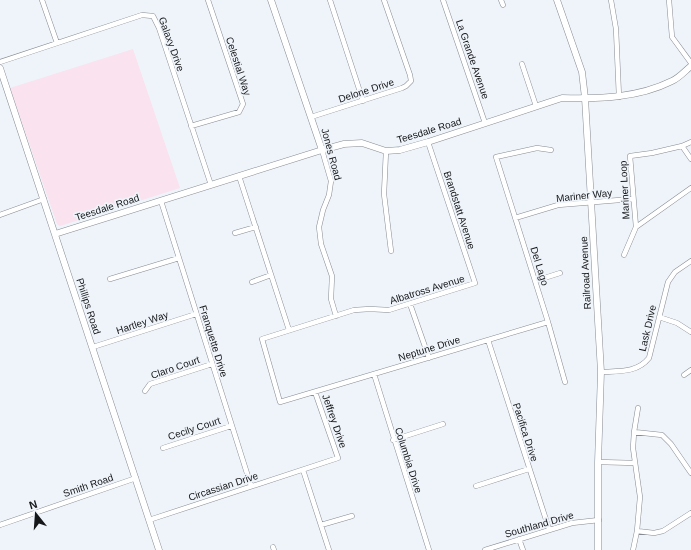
<svg xmlns="http://www.w3.org/2000/svg" width="691" height="550" font-family="Helvetica,sans-serif">
<style>
.education{fill:#fae2ee}
.lines{fill:none;stroke-linecap:round;stroke-linejoin:round}
.street-casing{stroke:#878b92;stroke-width:5.5}
.secondary-casing{stroke:#878b92;stroke-width:7}
.street{stroke:#fff;stroke-width:4.5}
.secondary{stroke:#fff;stroke-width:6}
.labels{text-anchor:middle;stroke-width:3.5;stroke-linejoin:round;paint-order:stroke}
.street-label{font-size:10px;fill:#151719;stroke:#eff4fb}
</style>
<rect width="100%" height="100%" fill="#eff4fb"/>
<path class="education" d="M 133,49 L 180,188 L 60,226 L 57,224 L 10,88 Z"/>
<g class="lines">
<defs>
<path id="street" d="M 42,0 L 57,43
M 330,0 L 363,101
M 443,0 L 485,123
M 501,0 L 503,5
M 611,0 L 616,29 L 619,97
M 669,0 L 672,37 L 691,63
M 0,62 L 142,15 L 153,16 L 159,28 L 211,185
M 522,64 L 536,106
M 311,117 L 402,88 L 406,86 L 411,81 L 410,75 L 384,0
M 191,126 L 239,112 L 243,104 L 208,0
M 428,142 L 475,283 L 389,310 L 370,309 L 354,310 L 262,339 L 280,402 L 548,322
M 682,146 L 691,142
M 322,150 L 331,181 L 329,195 L 323,210 L 319,227 L 321,244 L 332,276 L 331,299 L 336,316
M 551,150 L 537,148 L 496,157 L 548,322 L 565,382
M 386,151 L 384,194 L 391,251
M 239,176 L 289,330
M 161,201 L 251,486
M 0,215 L 44,199
M 515,218 L 558,205 L 632,199
M 636,227 L 691,188
M 235,233 L 256,227
M 624,255 L 636,227 L 630,156 L 652,153 L 682,146 L 691,159
M 110,279 L 179,258
M 535,281 L 560,273
M 252,282 L 271,275
M 410,304 L 429,358
M 659,317 L 677,323 L 691,332
M 488,340 L 549,529
M 93,347 L 196,314
M 601,372 C 619,371 637,373 649,358 L 668,282 L 675,272 L 691,261
M 374,374 L 429,550
M 684,375 L 691,370
M 145,391 L 150,384 L 212,364
M 634,432 L 662,435 L 671,444 L 691,473
M 393,440 L 443,424
M 163,448 L 231,426
M 598,462 L 635,463
M 303,470 L 329,550
M 476,486 L 529,469
M 149,520 L 338,458 L 315,392
M 0,525 L 136,478
M 321,525 L 352,516
M 637,531 L 654,533 L 663,531 L 691,513
M 519,539 L 523,550
M 273,547 L 274,550
M 485,550 L 572,523 L 599,520
M 633,550 L 637,531 L 640,497 L 633,448 L 634,432 L 638,408"/>
<path id="secondary" d="M 271,0 L 322,150
M 557,0 L 582,72 L 585,98 L 601,372 L 598,462 L 598,550
M 0,68 L 159,550
M 55,234 L 322,150 L 344,144 L 362,143 L 386,151 L 400,150 L 428,142 L 562,98 C 599,99 638,98 672,81 C 679,78 685,71 691,66"/>
</defs>
<use href="#street" class="street-casing"/>
<use href="#secondary" class="secondary-casing"/>
<use href="#street" class="street"/>
<use href="#secondary" class="secondary"/>
</g>
<g class="labels">
<g class="street-label">
<text transform="translate(172 44) rotate(70)" y="4">Galaxy Drive</text>
<text transform="translate(473 59) rotate(71)" y="4">La Grande Avenue</text>
<text transform="translate(239 66) rotate(72)" y="4">Celestial Way</text>
<text transform="translate(366 90) rotate(-18)" y="4">Delone Drive</text>
<text transform="translate(429 130) rotate(-17)" y="4">Teesdale Road</text>
<text transform="translate(332 154) rotate(75)" y="4">Jones Road</text>
<text transform="translate(624 190) rotate(-93)" y="4">Mariner Loop</text>
<text transform="translate(584 195) rotate(-6)" y="4">Mariner Way</text>
<text transform="translate(107 207) rotate(-18)" y="4">Teesdale Road</text>
<text transform="translate(460 210) rotate(72)" y="4">Brandstatt Avenue</text>
<text transform="translate(540 266) rotate(73)" y="4">Del Lago</text>
<text transform="translate(585 273) rotate(-93)" y="4">Railroad Avenue</text>
<text transform="translate(427 289) rotate(-17)" y="4">Albatross Avenue</text>
<text transform="translate(89 306) rotate(72)" y="4">Phillips Road</text>
<text transform="translate(142 322) rotate(-18)" y="4">Hartley Way</text>
<text transform="translate(647 328) rotate(-77)" y="4">Lask Drive</text>
<text transform="translate(214 341) rotate(73)" y="4">Franquette Drive</text>
<text transform="translate(429 348) rotate(-17)" y="4">Neptune Drive</text>
<text transform="translate(175 367) rotate(-19)" y="4">Claro Court</text>
<text transform="translate(335 421) rotate(71)" y="4">Jeffrey Drive</text>
<text transform="translate(194 428) rotate(-18)" y="4">Cecily Court</text>
<text transform="translate(526 432) rotate(72)" y="4">Pacifica Drive</text>
<text transform="translate(409 460) rotate(72)" y="4">Columbia Drive</text>
<text transform="translate(88 485) rotate(-19)" y="4">Smith Road</text>
<text transform="translate(223 486) rotate(-18)" y="4">Circassian Drive</text>
<text transform="translate(539 524) rotate(-16)" y="4">Southland Drive</text>
</g>
</g>
<g transform="translate(36 514) rotate(343)" stroke="#eff4fb" stroke-width="3" paint-order="stroke">
<path d="M0-3L7 15L0 10L-7 15Z" fill="#151719"/>
<text y="-6" font-size="11" font-weight="bold" text-anchor="middle" fill="#151719">N</text>
</g>
</svg>
